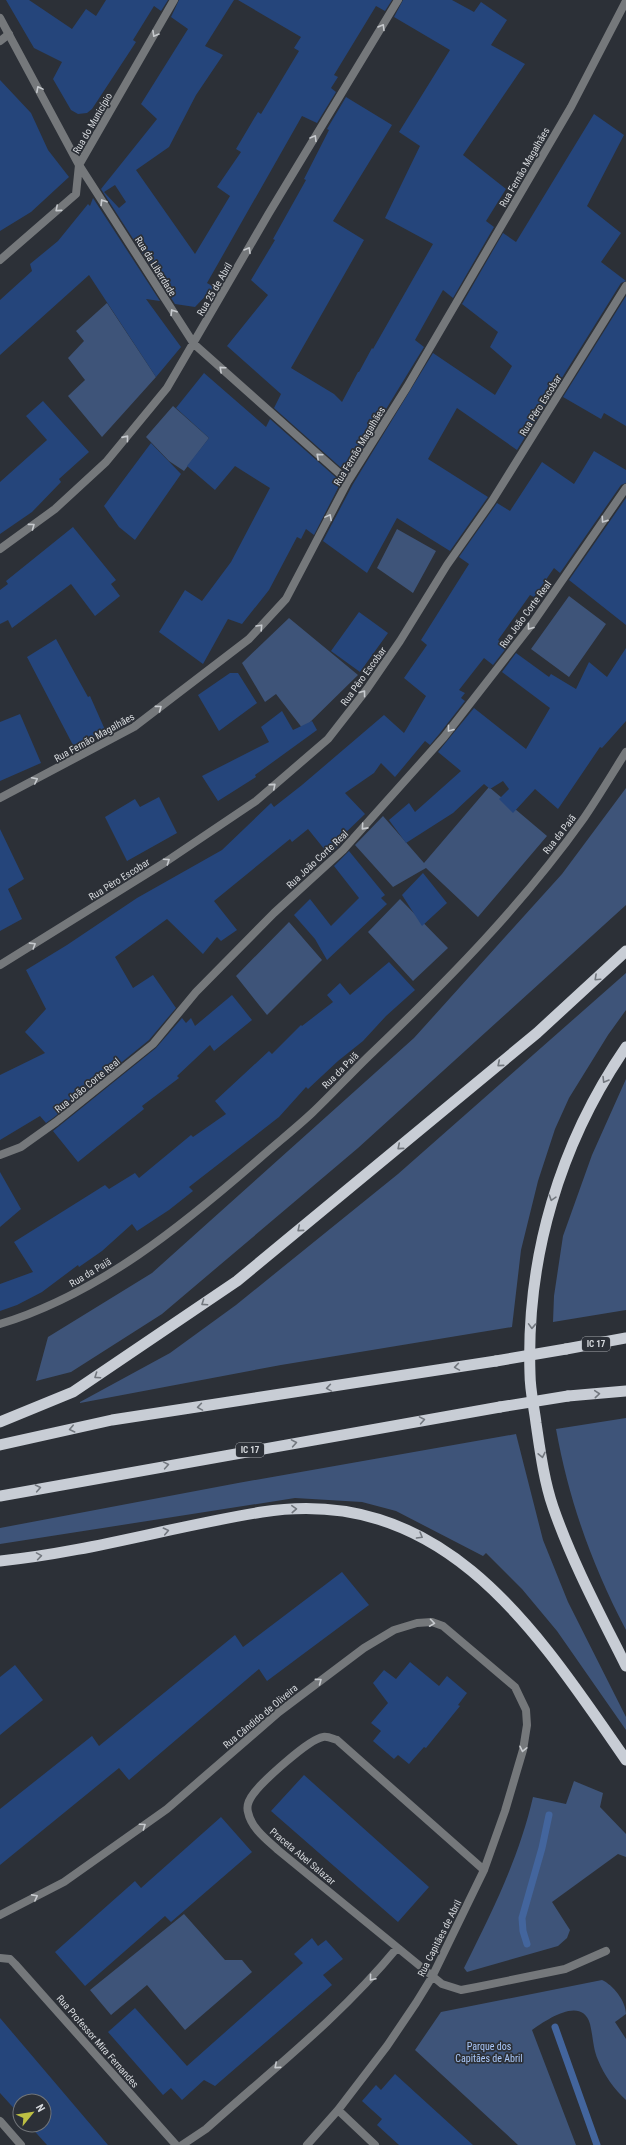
<svg xmlns="http://www.w3.org/2000/svg" width="626" height="2145" font-family="'Roboto Condensed',sans-serif">
<style>
.green{fill:#3e5479}
.lines{fill:none;stroke-linecap:round;stroke-linejoin:round}
.stream{stroke:#43659d;stroke-width:7}
.building{fill:#25457b;fill-rule:evenodd}
.pedestrian{stroke:#75787b;stroke-width:8}
.minor{stroke:#75787b;stroke-width:8}
.trunk{stroke:#c8cdd5;stroke-width:11}
.trunk-bridge{stroke:#c8cdd5;stroke-width:11}
.oneway{stroke:#c7cace}
.oneway2{stroke:#72777e}
.labels{text-anchor:middle;stroke-width:3.5;stroke-linejoin:round;paint-order:stroke}
.shield{fill:#2c3037;stroke:#a3a6ab;stroke-width:1}
.shield-label{font-size:9px;font-weight:bold;fill:#d6d9dd}
.street-label{font-size:10px;fill:#d6d9dd;stroke:#2c3037}
.park-label{font-size:10px;fill:#aac8fa;stroke:#2c3037}
</style>
<rect width="100%" height="100%" fill="#2c3037"/>
<path class="green" d="M 107,303 L 156,377 L 102,437 L 68,396 L 85,380 L 68,358 L 84,341 L 76,331 Z
M 173,406 L 209,438 L 184,471 L 169,461 L 146,437 Z
M 397,529 L 436,551 L 413,593 L 377,568 Z
M 569,596 L 606,624 L 569,677 L 531,649 Z
M 289,618 L 358,675 L 303,729 L 276,694 L 265,702 L 242,663 Z
M 489,787 L 547,836 L 478,917 L 426,868 L 393,887 L 355,845 L 383,816 L 424,863 Z
M 626,788 L 626,905 L 358,1148 L 162,1314 L 71,1372 L 36,1381 L 48,1337 L 152,1273 L 414,1038 L 562,874 Z
M 400,899 L 448,948 L 413,981 L 368,932 Z
M 289,922 L 322,960 L 267,1015 L 236,976 Z
M 626,973 L 626,1010 L 608,1035 L 569,1098 L 555,1129 L 538,1181 L 521,1250 L 512,1327 L 281,1365 L 80,1403 L 80,1402 L 170,1353 L 236,1305 L 398,1174 Z
M 626,1079 L 626,1310 L 553,1322 L 554,1296 L 563,1236 L 592,1155 Z
M 626,1418 L 626,1630 C 592,1565 569,1501 556,1429 Z
M 516,1434 L 543,1540 L 568,1602 L 626,1717 L 626,1730 L 557,1631 L 522,1589 L 486,1553 L 483,1556 L 396,1511 L 362,1502 L 295,1498 L 0,1544 L 0,1528 L 238,1483 Z
M 574,1781 L 603,1793 L 600,1807 L 626,1834 L 626,1857 L 618,1854 L 552,1902 L 570,1930 L 567,1938 L 558,1946 L 467,1972 L 464,1968 C 492,1912 519,1858 533,1797 L 566,1804 Z
M 184,1914 L 225,1960 L 242,1960 L 252,1972 L 185,2030 L 147,1985 L 111,2015 L 90,1990 Z
M 602,1980 C 613,1985 626,2001 626,2014 L 615,2022 L 626,2039 L 626,2100 C 614,2089 604,2075 598,2060 C 593,2049 593,2036 590,2024 C 582,1995 546,2020 532,2030 L 576,2145 L 518,2145 L 415,2050 L 441,2012 Z"/>
<g class="lines">
<path class="stream" d="M 527,1944 L 523,1931 L 522,1918 L 542,1848 L 549,1815
M 555,2027 L 597,2145"/>
</g>
<path class="building" d="M 6,0 L 29,0 L 72,29 L 86,9 L 96,16 L 106,0 L 168,0 L 161,11 L 154,6 L 133,40 L 136,42 L 92,109 L 87,113 L 78,114 L 71,110 L 53,79 L 62,62 L 34,48 Z
M 179,0 L 234,0 L 205,46 L 223,55 L 196,95 L 169,147 L 136,170 L 195,254 L 230,196 L 217,187 L 241,152 L 236,149 L 258,112 L 261,114 L 299,51 L 294,48 L 301,37 L 238,0 L 392,0 L 385,11 L 376,6 L 334,75 L 338,77 L 331,88 L 336,92 L 317,123 L 302,116 L 207,283 L 214,287 L 195,307 L 175,304 L 101,189 L 157,119 L 141,104 L 188,29 L 171,17 ZM 115,185 L 126,202 L 119,208 L 104,192 Z
M 403,0 L 452,0 L 474,12 L 481,2 L 507,20 L 491,45 L 525,64 L 463,155 L 506,189 L 486,221 L 494,227 L 453,298 L 443,290 L 415,340 L 424,347 L 347,473 L 274,408 L 281,394 L 227,346 L 268,295 L 251,280 L 275,240 L 273,239 L 306,180 L 304,179 L 329,130 L 327,129 L 346,97 L 392,125 L 333,221 L 364,240 L 291,368 L 334,394 L 342,402 L 358,372 L 359,372 L 372,348 L 373,349 L 433,244 L 385,218 L 420,146 L 399,132 L 450,50 L 394,17 Z
M 0,80 L 31,113 L 48,150 L 69,177 L 31,212 L 0,231 Z
M 594,114 L 624,135 L 587,206 L 621,233 L 601,262 L 626,281 L 621,283 L 517,450 L 457,408 L 428,459 L 488,497 L 450,551 L 397,518 L 367,573 L 323,541 L 353,484 L 433,353 L 495,395 L 512,366 L 490,347 L 498,332 L 462,304 L 503,233 L 516,242 Z
M 93,198 L 160,301 L 146,299 L 181,347 L 156,377 L 89,275 L 0,355 L 0,300 L 32,271 L 30,264 L 58,241 L 88,204 L 90,206 Z
M 626,296 L 626,426 L 604,413 L 601,419 L 563,397 Z
M 204,373 L 266,427 L 270,419 L 341,482 L 314,535 L 306,529 L 301,539 L 297,537 L 269,590 L 242,624 L 228,619 L 203,664 L 159,632 L 185,590 L 202,601 L 231,562 L 270,488 L 235,466 L 215,490 L 187,466 L 209,438 L 176,408 Z
M 43,401 L 89,452 L 59,479 L 61,482 L 32,512 L 0,534 L 0,482 L 47,440 L 26,416 Z
M 151,443 L 181,474 L 135,540 L 119,527 L 104,506 Z
M 594,451 L 626,470 L 626,483 L 621,485 L 560,573 L 554,568 L 534,597 L 530,595 L 498,640 L 507,647 L 493,665 L 484,658 L 459,690 L 465,693 L 461,698 L 465,701 L 440,733 L 430,745 L 425,741 L 395,777 L 381,763 L 374,773 L 345,793 L 365,814 L 339,839 L 342,843 L 329,855 L 308,829 L 292,842 L 290,839 L 214,901 L 237,930 L 221,941 L 217,937 L 203,954 L 167,919 L 115,957 L 133,988 L 153,975 L 176,1008 L 149,1040 L 53,1118 L 46,1123 L 40,1116 L 0,1140 L 0,1075 L 45,1053 L 25,1032 L 46,1009 L 26,970 L 67,945 L 137,898 L 222,850 L 271,803 L 274,807 L 302,785 L 384,715 L 404,733 L 426,696 L 404,678 L 427,645 L 421,640 L 469,564 L 459,557 L 497,503 L 510,511 L 542,462 L 574,484 Z
M 626,498 L 626,625 L 569,580 Z
M 73,527 L 116,580 L 111,584 L 120,596 L 95,616 L 71,584 L 12,628 L 8,620 L 0,624 L 0,590 L 8,584 L 6,581 Z
M 359,612 L 388,633 L 360,672 L 331,651 Z
M 56,639 L 88,697 L 90,696 L 106,732 L 74,747 L 27,657 Z
M 626,648 L 626,721 L 602,748 L 600,747 L 558,809 L 535,789 L 513,813 L 499,799 L 509,789 L 503,781 L 490,789 L 484,784 L 453,813 L 406,843 L 389,820 L 409,803 L 415,812 L 461,771 L 438,752 L 474,708 L 526,749 L 550,708 L 502,672 L 516,653 L 549,677 L 551,674 L 576,689 L 589,662 L 607,677 Z
M 230,673 L 238,673 L 257,703 L 219,731 L 198,695 Z
M 282,711 L 293,730 L 312,721 L 317,730 L 255,775 L 256,777 L 218,801 L 202,776 L 269,742 L 261,727 Z
M 20,714 L 41,763 L 0,781 L 0,722 Z
M 159,797 L 177,833 L 127,861 L 105,817 L 135,799 L 140,807 Z
M 0,829 L 24,879 L 8,889 L 22,919 L 0,931 Z
M 349,851 L 385,895 L 381,898 L 387,904 L 327,960 L 315,939 L 294,915 L 310,899 L 331,926 L 359,898 L 334,866 Z
M 423,873 L 447,903 L 422,926 L 402,895 Z
M 389,962 L 415,990 L 386,1016 L 363,1041 L 338,1061 L 308,1089 L 306,1087 L 279,1117 L 189,1187 L 193,1191 L 169,1210 L 137,1231 L 132,1224 L 102,1251 L 79,1267 L 78,1265 L 42,1292 L 17,1305 L 0,1311 L 0,1284 L 33,1272 L 14,1242 L 105,1185 L 109,1189 L 135,1173 L 139,1178 L 191,1135 L 193,1137 L 226,1114 L 215,1101 L 269,1051 L 272,1054 L 301,1025 L 302,1026 L 333,1002 L 327,995 L 340,983 L 350,995 Z
M 232,995 L 252,1020 L 214,1051 L 210,1045 L 177,1076 L 179,1078 L 142,1106 L 144,1109 L 78,1162 L 53,1131 L 156,1048 L 182,1018 L 186,1023 L 191,1018 L 195,1026 Z
M 0,1172 L 21,1209 L 0,1227 Z
M 342,1572 L 369,1605 L 267,1681 L 259,1669 L 129,1780 L 119,1768 L 0,1865 L 0,1809 L 92,1736 L 99,1746 L 235,1635 L 243,1647 Z
M 410,1662 L 439,1686 L 447,1676 L 467,1693 L 458,1705 L 460,1706 L 426,1748 L 424,1747 L 409,1764 L 398,1755 L 394,1759 L 373,1741 L 381,1731 L 371,1723 L 388,1703 L 373,1683 L 384,1670 L 396,1679 Z
M 15,1665 L 43,1700 L 0,1735 L 0,1677 Z
M 304,1775 L 429,1887 L 398,1922 L 271,1811 Z
M 221,1817 L 252,1852 L 171,1922 L 165,1916 L 85,1986 L 55,1952 L 135,1881 L 141,1888 Z
M 312,1938 L 318,1946 L 326,1940 L 343,1959 L 323,1975 L 332,1985 L 215,2086 L 204,2080 L 182,2100 L 171,2088 L 163,2095 L 108,2032 L 135,2008 L 187,2066 L 303,1963 L 294,1954 Z
M 0,2018 L 108,2145 L 47,2145 L 29,2125 L 44,2125 L 44,2101 L 20,2101 L 20,2115 L 0,2093 Z
M 395,2074 L 473,2145 L 399,2145 L 377,2125 L 382,2119 L 362,2101 L 376,2085 L 381,2090 Z"/>
<g class="lines">
<path class="pedestrian" d="M 0,41 L 9,34"/>
<path class="minor" d="M 0,18 L 79,165 L 194,344 L 348,481
M 0,260 L 76,194 L 79,165 L 174,0
M 0,549 L 55,509 L 106,462 L 167,388 L 269,213 L 398,0
M 0,798 L 134,727 L 249,639 L 286,599 L 348,481 L 407,387 L 571,107 L 626,1
M 0,965 L 164,863 L 256,801 L 328,739 L 367,689 L 400,641 L 447,565 L 492,501 L 626,286
M 0,1155 L 21,1147 L 56,1122 L 153,1044 L 196,992 L 274,913 L 343,850 L 444,737 L 532,624 L 626,488
M 0,1324 C 99,1294 183,1225 260,1158 C 277,1143 296,1128 312,1113 C 333,1093 353,1071 373,1052 C 449,979 523,904 584,818 C 599,796 612,774 626,752
M 484,1870 L 337,1740 C 333,1739 328,1736 323,1737 C 309,1739 263,1781 254,1793 C 250,1798 246,1805 248,1812 C 251,1828 267,1840 278,1850 L 442,1984 L 461,1990 L 477,1987 L 565,1969 L 606,1951
M 0,1915 L 64,1882 L 167,1809 L 279,1712 L 364,1648 L 394,1630 L 417,1623 L 432,1622 L 443,1626 L 515,1687 L 526,1710 L 527,1725 L 523,1750 L 505,1811 L 484,1870 L 432,1977 L 416,2003 L 387,2046 L 338,2110 L 307,2145
M 0,1958 L 10,1959 L 15,1964 L 176,2145
M 338,2110 L 375,2145
M 0,2121 L 21,2145
M 182,2145 L 206,2129 C 272,2070 341,2016 397,1948"/>
<path class="trunk" d="M 626,1047 C 560,1143 526,1257 530,1374 C 530,1390 534,1407 536,1423 C 540,1450 544,1481 553,1507 C 572,1562 600,1614 626,1666
M 566,1349 L 626,1338
M 568,1396 L 626,1391
M 0,1422 L 73,1392 L 237,1281 L 537,1033 L 626,951
M 0,1445 L 112,1420 L 496,1361
M 0,1496 L 500,1407
M 0,1561 C 89,1552 174,1526 262,1512 C 444,1484 536,1630 626,1760"/>
<path class="trunk-bridge" d="M 496,1361 L 566,1349
M 500,1407 L 568,1396"/>
</g>
<defs><path id="oneway-chevron" d="M-2-3.5L2.5 0L-2 3.5" fill="none" stroke-width="1.6" stroke-linecap="round" stroke-linejoin="round"/></defs>
<g class="oneway">
<use href="#oneway-chevron" transform="translate(382 27) rotate(-59)"/>
<use href="#oneway-chevron" transform="translate(155 34) rotate(120)"/>
<use href="#oneway-chevron" transform="translate(39 89) rotate(-118)"/>
<use href="#oneway-chevron" transform="translate(314 138) rotate(-59)"/>
<use href="#oneway-chevron" transform="translate(103 202) rotate(-122)"/>
<use href="#oneway-chevron" transform="translate(58 209) rotate(139)"/>
<use href="#oneway-chevron" transform="translate(248 250) rotate(-60)"/>
<use href="#oneway-chevron" transform="translate(173 312) rotate(-122)"/>
<use href="#oneway-chevron" transform="translate(222 369) rotate(-138)"/>
<use href="#oneway-chevron" transform="translate(126 438) rotate(-51)"/>
<use href="#oneway-chevron" transform="translate(319 456) rotate(-138)"/>
<use href="#oneway-chevron" transform="translate(329 517) rotate(-62)"/>
<use href="#oneway-chevron" transform="translate(604 520) rotate(125)"/>
<use href="#oneway-chevron" transform="translate(32 526) rotate(-36)"/>
<use href="#oneway-chevron" transform="translate(260 627) rotate(-47)"/>
<use href="#oneway-chevron" transform="translate(530 627) rotate(127)"/>
<use href="#oneway-chevron" transform="translate(363 693) rotate(-53)"/>
<use href="#oneway-chevron" transform="translate(159 708) rotate(-37)"/>
<use href="#oneway-chevron" transform="translate(450 729) rotate(128)"/>
<use href="#oneway-chevron" transform="translate(35 780) rotate(-27)"/>
<use href="#oneway-chevron" transform="translate(273 786) rotate(-41)"/>
<use href="#oneway-chevron" transform="translate(364 827) rotate(132)"/>
<use href="#oneway-chevron" transform="translate(167 861) rotate(-34)"/>
<use href="#oneway-chevron" transform="translate(33 945) rotate(-32)"/>
<use href="#oneway-chevron" transform="translate(432 1623) rotate(8)"/>
<use href="#oneway-chevron" transform="translate(319 1681) rotate(-37)"/>
<use href="#oneway-chevron" transform="translate(523 1749) rotate(102)"/>
<use href="#oneway-chevron" transform="translate(143 1826) rotate(-35)"/>
<use href="#oneway-chevron" transform="translate(35 1897) rotate(-28)"/>
<use href="#oneway-chevron" transform="translate(372 1978) rotate(130)"/>
<use href="#oneway-chevron" transform="translate(277 2066) rotate(139)"/>
</g>
<g class="oneway2">
<use href="#oneway-chevron" transform="translate(597 978) rotate(137)"/>
<use href="#oneway-chevron" transform="translate(500 1064) rotate(140)"/>
<use href="#oneway-chevron" transform="translate(605 1080) rotate(121)"/>
<use href="#oneway-chevron" transform="translate(400 1147) rotate(140)"/>
<use href="#oneway-chevron" transform="translate(552 1198) rotate(108)"/>
<use href="#oneway-chevron" transform="translate(300 1229) rotate(140)"/>
<use href="#oneway-chevron" transform="translate(204 1303) rotate(146)"/>
<use href="#oneway-chevron" transform="translate(532 1326) rotate(92)"/>
<use href="#oneway-chevron" transform="translate(457 1367) rotate(171)"/>
<use href="#oneway-chevron" transform="translate(97 1376) rotate(146)"/>
<use href="#oneway-chevron" transform="translate(329 1388) rotate(171)"/>
<use href="#oneway-chevron" transform="translate(597 1394) rotate(-5)"/>
<use href="#oneway-chevron" transform="translate(200 1407) rotate(171)"/>
<use href="#oneway-chevron" transform="translate(422 1420) rotate(-10)"/>
<use href="#oneway-chevron" transform="translate(72 1429) rotate(167)"/>
<use href="#oneway-chevron" transform="translate(294 1443) rotate(-10)"/>
<use href="#oneway-chevron" transform="translate(542 1455) rotate(78)"/>
<use href="#oneway-chevron" transform="translate(166 1465) rotate(-10)"/>
<use href="#oneway-chevron" transform="translate(38 1488) rotate(-11)"/>
<use href="#oneway-chevron" transform="translate(294 1509) rotate(-3)"/>
<use href="#oneway-chevron" transform="translate(166 1531) rotate(-12)"/>
<use href="#oneway-chevron" transform="translate(420 1536) rotate(30)"/>
<use href="#oneway-chevron" transform="translate(39 1556) rotate(-9)"/>
</g>
<g class="labels">
<g class="shield">
<rect x="582" y="1337" width="28" height="14" rx="3"/>
<rect x="236" y="1443" width="28" height="14" rx="3"/>
</g>
<g class="shield-label">
<text x="596" y="1347">IC 17</text>
<text x="250" y="1453">IC 17</text>
</g>
<g class="street-label">
<text transform="translate(92 123) rotate(-60)" y="4">Rua do Município</text>
<text transform="translate(524 167) rotate(-60)" y="4">Rua Fernão Magalhães</text>
<text transform="translate(156 266) rotate(58)" y="4">Rua da Liberdade</text>
<text transform="translate(214 289) rotate(-60)" y="4">Rua 25 de Abril</text>
<text transform="translate(540 405) rotate(-58)" y="4">Rua Pêro Escobar</text>
<text transform="translate(359 446) rotate(-59)" y="4">Rua Fernão Magalhães</text>
<text transform="translate(525 614) rotate(-54)" y="4">Rua João Corte Real</text>
<text transform="translate(363 676) rotate(-54)" y="4">Rua Pêro Escobar</text>
<text transform="translate(94 737) rotate(-29)" y="4">Rua Fernão Magalhães</text>
<text transform="translate(559 834) rotate(-52)" y="4">Rua da Paiã</text>
<text transform="translate(317 859) rotate(-43)" y="4">Rua João Corte Real</text>
<text transform="translate(119 879) rotate(-32)" y="4">Rua Pêro Escobar</text>
<text transform="translate(340 1070) rotate(-45)" y="4">Rua da Paiã</text>
<text transform="translate(87 1085) rotate(-39)" y="4">Rua João Corte Real</text>
<text transform="translate(90 1272) rotate(-31)" y="4">Rua da Paiã</text>
<text transform="translate(260 1716) rotate(-40)" y="4">Rua Cândido de Oliveira</text>
<text transform="translate(303 1856) rotate(40)" y="4">Praceta Abel Salazar</text>
<text transform="translate(439 1938) rotate(-63)" y="4">Rua Capitães de Abril</text>
<text transform="translate(98 2041) rotate(49)" y="4">Rua Professor Mira Fernandes</text>
</g>
<g class="park-label">
<text x="489" y="2050">Parque dos<tspan x="489" dy="12">Capitães de Abril</tspan></text>
</g>
</g>
<g transform="translate(32 2113) rotate(60)"><circle r="19" fill="#2c3037" stroke="#707479"/>
<path d="M0-3L7 15L0 10L-7 15Z" fill="#bdbf43"/>
<text y="-6" font-size="11" font-weight="bold" text-anchor="middle" fill="#d6d9dd">N</text>
</g>
</svg>
